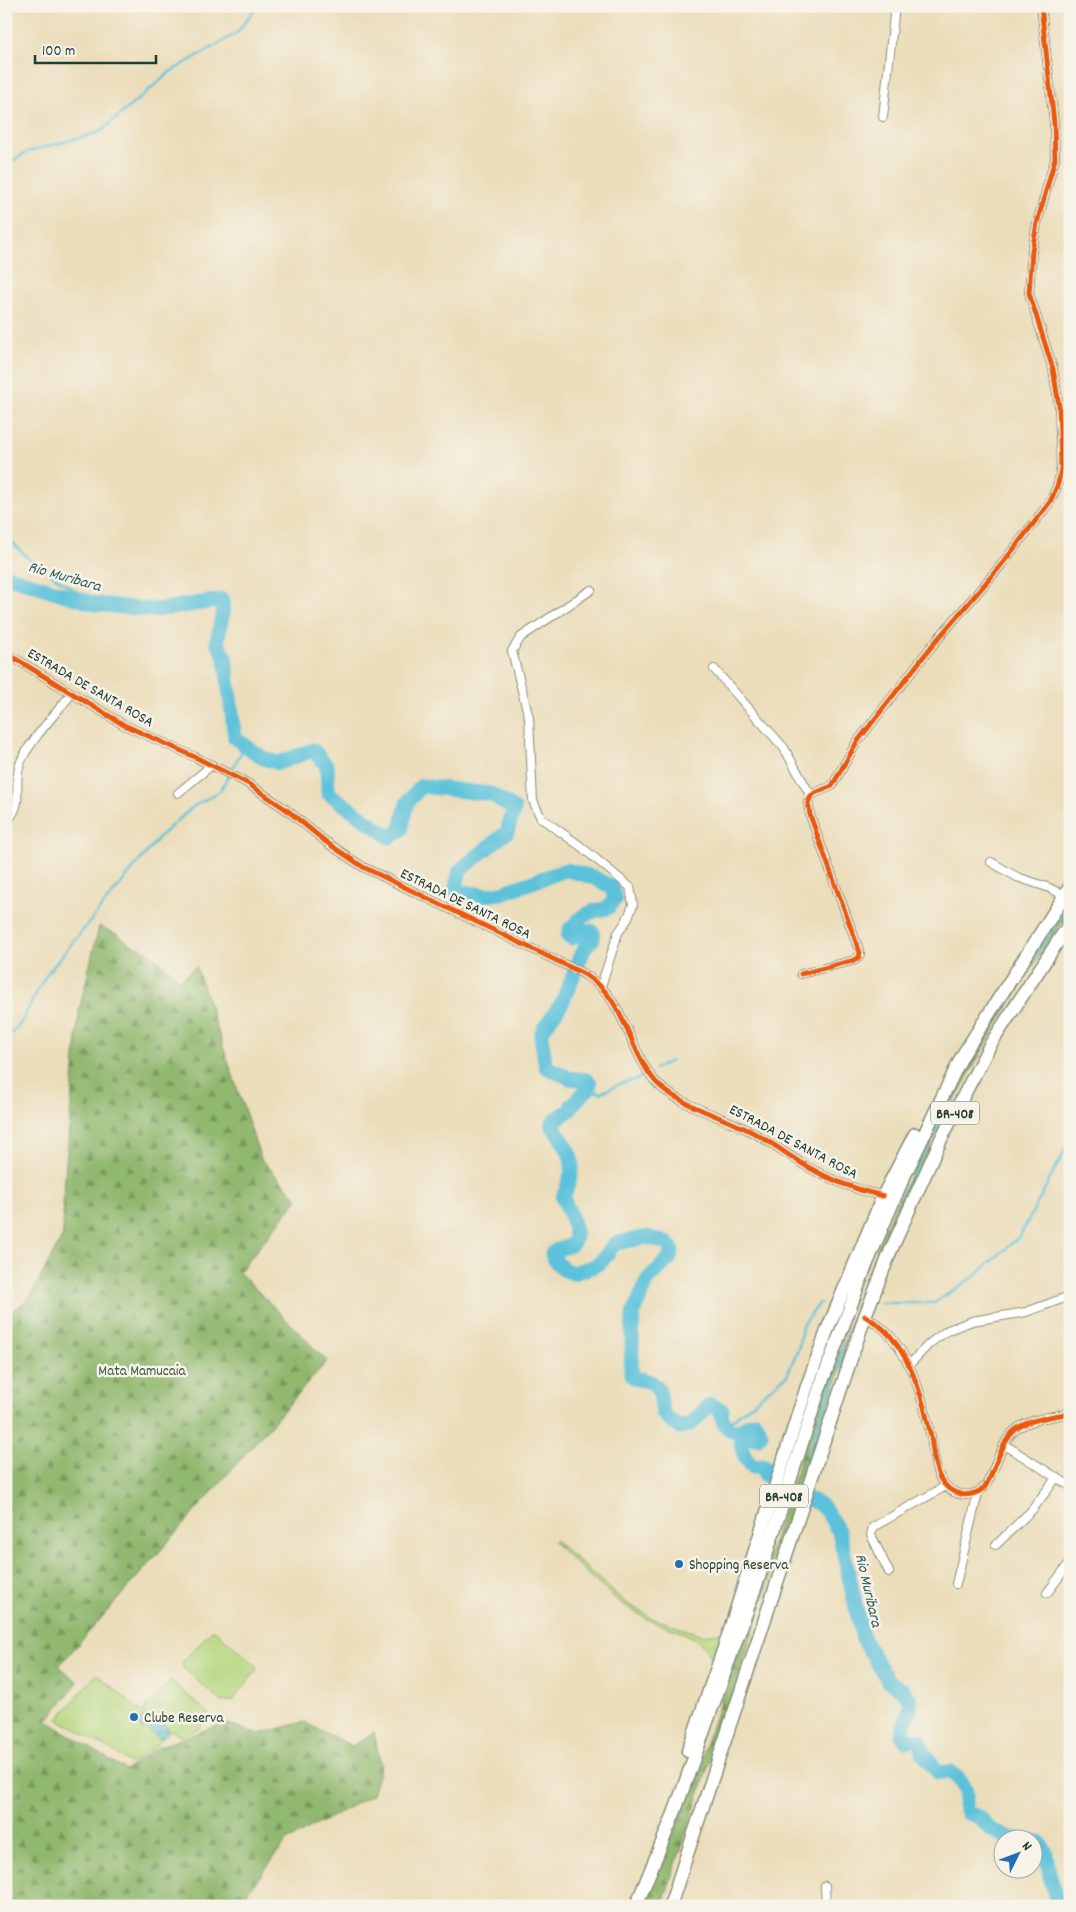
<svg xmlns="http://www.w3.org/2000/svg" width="1076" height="1912" font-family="Dekko,sans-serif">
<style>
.grass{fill:url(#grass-tufts);stroke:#6a8a5a}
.forest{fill:url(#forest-firs);stroke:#587a51}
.park{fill:#b5d77f;stroke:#6a8a5a}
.water{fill:url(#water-waves);stroke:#3e7f87}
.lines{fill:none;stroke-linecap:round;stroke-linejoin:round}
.stream{stroke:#5cc1da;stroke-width:2.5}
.river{stroke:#5cc1da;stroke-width:15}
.minor-casing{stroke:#858d77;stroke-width:10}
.trunk-casing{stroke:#858d77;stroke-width:15}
.minor{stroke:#fff;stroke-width:8}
.trunk{stroke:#fff;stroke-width:12}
.cycleway-casing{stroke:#f7f3e8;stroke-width:8}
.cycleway{stroke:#e8590c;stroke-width:5}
.poi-dot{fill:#1f6fb2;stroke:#f7f3e8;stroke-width:2}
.labels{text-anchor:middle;stroke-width:5;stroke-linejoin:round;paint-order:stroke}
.shield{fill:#f7f3e8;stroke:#60746a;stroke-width:1}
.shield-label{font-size:14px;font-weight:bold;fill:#1f3d34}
.street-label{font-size:15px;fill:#1f3d34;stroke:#f7f3e8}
.park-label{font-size:15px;fill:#3d5c43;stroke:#f7f3e8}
.poi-label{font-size:15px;fill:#1f3d34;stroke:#f7f3e8;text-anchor:start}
.water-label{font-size:16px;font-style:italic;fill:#2e5e5e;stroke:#f7f3e8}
</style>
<defs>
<pattern id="grass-tufts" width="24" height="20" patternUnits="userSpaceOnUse" patternTransform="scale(1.25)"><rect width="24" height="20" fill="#b5d77f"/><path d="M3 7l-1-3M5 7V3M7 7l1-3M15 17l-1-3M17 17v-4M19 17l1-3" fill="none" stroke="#9bb96e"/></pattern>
<pattern id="forest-firs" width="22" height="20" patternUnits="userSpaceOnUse" patternTransform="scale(1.25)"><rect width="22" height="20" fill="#90b86e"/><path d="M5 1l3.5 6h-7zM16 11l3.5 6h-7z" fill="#75975b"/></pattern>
<pattern id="water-waves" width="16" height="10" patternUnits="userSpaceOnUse" patternTransform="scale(1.25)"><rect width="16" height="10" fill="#5cc1da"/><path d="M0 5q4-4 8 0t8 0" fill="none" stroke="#4b9eb2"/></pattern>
</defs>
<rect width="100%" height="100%" fill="#f7f3e8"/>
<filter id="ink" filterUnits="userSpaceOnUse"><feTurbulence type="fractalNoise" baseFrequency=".02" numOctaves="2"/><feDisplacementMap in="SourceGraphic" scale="10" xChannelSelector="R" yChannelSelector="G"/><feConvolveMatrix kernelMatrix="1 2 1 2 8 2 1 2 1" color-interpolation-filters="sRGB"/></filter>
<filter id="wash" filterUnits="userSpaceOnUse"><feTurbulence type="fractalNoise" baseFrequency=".0096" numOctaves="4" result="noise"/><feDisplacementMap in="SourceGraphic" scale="20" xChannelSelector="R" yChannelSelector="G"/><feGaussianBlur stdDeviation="1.12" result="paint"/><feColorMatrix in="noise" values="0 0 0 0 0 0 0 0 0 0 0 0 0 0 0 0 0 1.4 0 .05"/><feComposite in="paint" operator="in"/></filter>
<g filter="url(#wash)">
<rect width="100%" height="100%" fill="#ebddba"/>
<path class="grass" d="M 555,1540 L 625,1602 L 652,1618 L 702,1635 L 719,1633 L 730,1627 L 714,1666 C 705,1630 672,1633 645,1618 C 610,1599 582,1568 553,1542 Z"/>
<path class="forest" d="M 1070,895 L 1070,910 L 1024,979 L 989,1038 L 935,1137 L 912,1185 L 865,1296 L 662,1906 L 642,1906 L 684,1807 L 728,1680 L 805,1445 L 886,1226 L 941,1111 L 970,1055 L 997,1010 Z
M 99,926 L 117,934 L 132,945 L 149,952 L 180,980 L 196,966 L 261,1159 L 298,1199 L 239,1272 L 327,1361 L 59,1666 L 78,1682 L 47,1721 L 126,1770 L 158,1747 L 225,1723 L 258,1734 L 304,1722 L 352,1746 L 374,1732 L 381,1766 L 372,1795 L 287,1841 L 237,1906 L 6,1906 L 6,1314 L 18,1307 L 30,1297 L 63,1235 L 63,1199 L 79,1011 Z"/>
<path class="park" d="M 212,1630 L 214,1630 L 257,1666 L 257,1670 L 232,1701 L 222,1702 L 182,1667 L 182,1663 Z
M 97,1674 L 142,1712 L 171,1681 L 210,1715 L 198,1729 L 181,1737 L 171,1730 L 152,1749 L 131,1764 L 113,1751 L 58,1719 Z"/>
<path class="water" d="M 144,1716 L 150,1721 L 154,1716 L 169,1729 L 160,1740 L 145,1727 L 143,1730 L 137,1724 Z"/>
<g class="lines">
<path class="stream" d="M 6,165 L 27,152 L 100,132 L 170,72 L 237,33 L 257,6
M 6,471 L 8,472 L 10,489 L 6,514
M 6,536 L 30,560 L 95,604
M 6,1039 L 21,1023 L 46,975 L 161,835 L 194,806 L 220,791 L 245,745
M 655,1069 L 671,1061
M 589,1088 L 600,1093 L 620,1084 L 643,1077
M 879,1303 L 934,1303 L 974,1277 L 1020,1236 L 1070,1141
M 725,1426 L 787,1375 L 799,1346 L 802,1326 L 820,1303
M 796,1492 L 862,1295 L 913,1173 L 977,1052 L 1046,938 L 1070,903"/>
<path class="river" d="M 6,576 L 95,604 L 155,610 L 222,600 L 223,611 L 217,642 L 225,656 L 235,738 L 263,758 L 278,763 L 313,750 L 327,766 L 328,793 L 390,837 L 401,830 L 407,803 L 421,786 L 491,794 L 514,809 L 507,832 L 460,870 L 455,891 L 485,895 L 502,893 L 566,870 L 593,877 L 611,887 L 615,899 L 608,908 L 594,911 L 583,916 L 570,929 L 568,936 L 572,938 L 583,931 L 592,931 L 593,939 L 585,947 L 562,1003 L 544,1028 L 541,1036 L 546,1067 L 569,1078 L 587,1080 L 590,1083 L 589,1088 L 572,1105 L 570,1110 L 555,1120 L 552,1125 C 560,1137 573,1153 572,1167 C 572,1177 566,1189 563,1198 C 567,1207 583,1239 570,1245 C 563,1248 558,1247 552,1254 L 557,1263 L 563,1269 L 573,1273 L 592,1267 L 601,1262 L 612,1247 L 617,1243 L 647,1237 L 667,1243 L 671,1247 L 672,1253 L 669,1259 L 648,1279 L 633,1314 L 631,1374 C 637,1383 647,1377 655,1385 C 663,1393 659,1405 664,1414 C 668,1420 674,1424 680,1427 C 695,1426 699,1414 710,1405 L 722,1410 C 719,1420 728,1435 741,1429 C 747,1427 748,1423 755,1422 L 761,1434 L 757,1438 L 742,1436 C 738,1446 746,1460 753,1467 L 763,1466 L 768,1468 L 765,1475
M 811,1500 L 819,1504 L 827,1512 L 839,1532 L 863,1639 L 888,1681 L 903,1690 L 911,1701 C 911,1714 903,1723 902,1735 L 906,1741 L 913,1739 L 920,1740 L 923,1753 L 938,1772 L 951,1772 C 957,1777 965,1784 966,1792 C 967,1802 962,1802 968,1813 L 979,1817 L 990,1829 L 1008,1838 L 1026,1840
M 1034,1842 L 1040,1843 L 1046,1852 L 1049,1872 L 1058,1906"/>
</g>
</g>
<g filter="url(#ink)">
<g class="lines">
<defs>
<path id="minor" d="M 883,117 L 895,6
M 591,590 L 521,637 L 512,651 L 529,718 L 533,801 L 541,818 L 579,845 L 630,887 L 633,905 L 627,920 L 618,933 L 601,986
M 6,653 L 124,725 L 195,757 L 247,783 L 287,810 L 326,842 L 363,867 L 582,973 C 588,977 595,981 600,986 C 625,1010 633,1055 655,1081 C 672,1102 722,1117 748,1130 C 769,1140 786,1154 806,1166 C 830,1180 856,1190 883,1196
M 714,669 L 784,748 L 811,796
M 178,793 L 212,765
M 6,822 C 26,803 12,786 20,764 C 26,745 58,711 72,693
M 991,862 L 1017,877 L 1047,887 L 1064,895
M 801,974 L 855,960 L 859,957 L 860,953 L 810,815 L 808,803 L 811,796 L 815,793 L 832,786 L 857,742 L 931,647 L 1002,564 L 1050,502 L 1058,484 L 1061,468 L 1059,406 L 1053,369 L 1029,293 L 1032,251 L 1037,223 L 1055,159 L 1054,123 L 1041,6
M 865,1316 C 875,1322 884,1328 892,1338 C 914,1365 924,1403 931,1437 C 933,1450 934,1467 940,1478 C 950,1496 970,1500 985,1487 C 995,1471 999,1448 1011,1434 C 1024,1419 1052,1417 1070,1413
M 909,1365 L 930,1343 L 948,1330 L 972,1321 L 1026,1312 L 1070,1296
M 1005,1445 L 1070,1486
M 996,1545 L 1032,1510 L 1057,1477
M 889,1572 L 871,1535 L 873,1527 L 946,1486
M 956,1584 L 978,1493
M 1047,1593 L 1070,1562
M 825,1886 L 826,1906"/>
<path id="trunk" d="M 688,1751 L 726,1642 L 807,1386 L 828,1328 L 883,1196 L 915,1134
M 636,1906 L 675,1811 L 760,1574 L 820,1387 L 865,1268 L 901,1183 L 962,1056 L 1070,887
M 670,1906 L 865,1316 L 891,1250 L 942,1137 L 990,1045 L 1070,923"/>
</defs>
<use href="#minor" class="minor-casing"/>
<use href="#trunk" class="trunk-casing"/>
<use href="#minor" class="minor"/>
<use href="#trunk" class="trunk"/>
<defs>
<path id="cycleway" d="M 6,653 L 124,725 L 195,757 L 247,783 L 287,810 L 326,842 L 363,867 L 582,973 C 588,977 595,981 600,986 C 625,1010 633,1055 655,1081 C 672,1102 722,1117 748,1130 C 769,1140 786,1154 806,1166 C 830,1180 856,1190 883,1196
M 801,974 L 855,960 L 859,957 L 860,953 L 810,815 L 808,803 L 811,796 L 815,793 L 832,786 L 857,742 L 931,647 L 1002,564 L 1050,502 L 1058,484 L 1061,468 L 1059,406 L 1053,369 L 1029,293 L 1032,251 L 1037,223 L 1055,159 L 1054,123 L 1041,6
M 865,1316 C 875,1322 884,1328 892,1338 C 914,1365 924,1403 931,1437 C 933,1450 934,1467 940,1478 C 950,1496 970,1500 985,1487 C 995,1471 999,1448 1011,1434 C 1024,1419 1052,1417 1070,1413"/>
</defs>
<use href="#cycleway" class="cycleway-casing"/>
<use href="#cycleway" class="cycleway"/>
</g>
</g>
<g class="poi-dot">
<circle cx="679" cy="1564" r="5"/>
<circle cx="134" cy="1717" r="5"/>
</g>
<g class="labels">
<g class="shield">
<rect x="931" y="1101.5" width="48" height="23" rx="4"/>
<rect x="760" y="1484.5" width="48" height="23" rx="4"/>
</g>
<g class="shield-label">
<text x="955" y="1118">BR-408</text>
<text x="784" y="1501">BR-408</text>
</g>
<g class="street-label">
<text transform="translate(91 687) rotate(30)" y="5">ESTRADA DE SANTA ROSA</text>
<text transform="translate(466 903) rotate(26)" y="5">ESTRADA DE SANTA ROSA</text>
<text transform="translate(794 1141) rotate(28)" y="5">ESTRADA DE SANTA ROSA</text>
</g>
<g class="park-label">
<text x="142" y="1375">Mata Mamucaia</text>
</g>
<g class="poi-label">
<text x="689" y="1569">Shopping Reserva</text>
<text x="144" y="1722">Clube Reserva</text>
</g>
<g class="water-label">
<text transform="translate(65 575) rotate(16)" y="6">Rio Muribara</text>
<text transform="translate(870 1590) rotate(77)" y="6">Rio Muribara</text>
</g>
</g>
<rect width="1076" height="1912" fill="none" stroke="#f7f3e8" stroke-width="25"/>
<g transform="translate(1018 1854) rotate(48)"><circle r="24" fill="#f7f3e8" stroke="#a1aaa0"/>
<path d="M0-4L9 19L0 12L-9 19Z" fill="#1f6fb2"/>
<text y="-8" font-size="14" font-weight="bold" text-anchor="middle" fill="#1f3d34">N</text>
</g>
<path d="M35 55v8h121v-8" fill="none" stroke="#1f3d34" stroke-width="2.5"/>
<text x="42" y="55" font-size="15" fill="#1f3d34" stroke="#f7f3e8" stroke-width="4" paint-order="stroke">100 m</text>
</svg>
